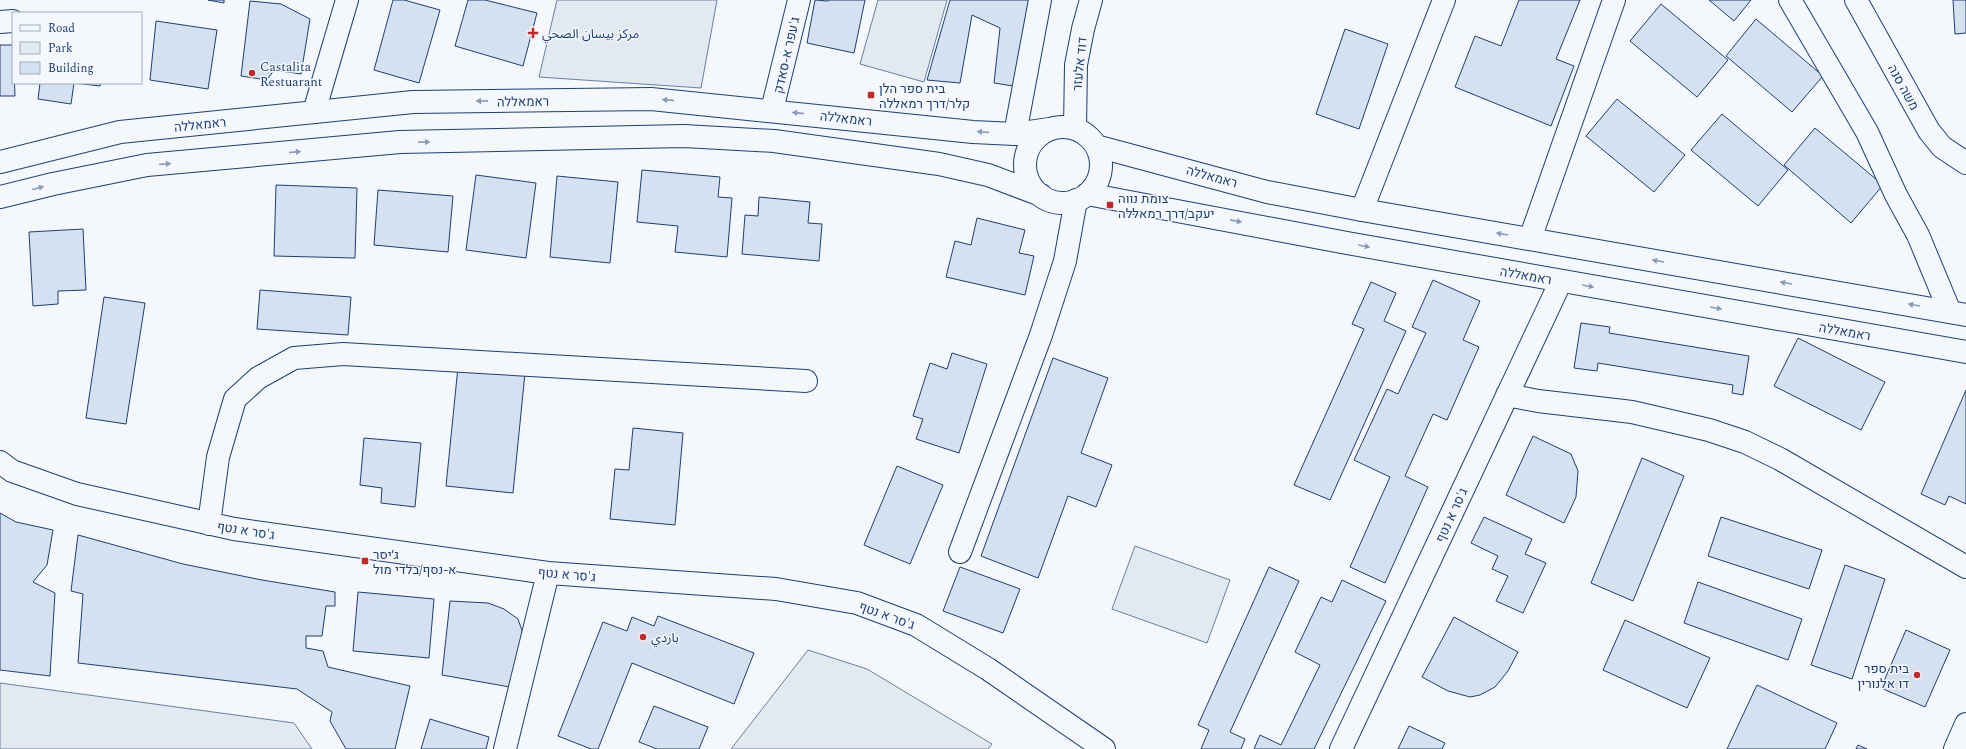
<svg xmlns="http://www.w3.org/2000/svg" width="1966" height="749" font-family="Spectral,'Noto Sans Arabic',Heebo,serif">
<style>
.green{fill:#e3e9f0;stroke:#687fa3}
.building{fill:#d5e0f0;stroke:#1d3f73}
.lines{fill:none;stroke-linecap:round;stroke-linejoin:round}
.minor-casing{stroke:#1d3f73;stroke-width:24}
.highway-casing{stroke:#1d3f73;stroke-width:24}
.minor{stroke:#f4f7fb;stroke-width:22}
.highway{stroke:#f4f7fb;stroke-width:22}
.oneway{fill:#889bb7}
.poi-dot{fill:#c62828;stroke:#f4f7fb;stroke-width:1.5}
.labels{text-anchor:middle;stroke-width:3;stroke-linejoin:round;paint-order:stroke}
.poi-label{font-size:13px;fill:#1d3f73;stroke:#f4f7fb;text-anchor:start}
.street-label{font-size:13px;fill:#1d3f73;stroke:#f4f7fb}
</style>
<rect width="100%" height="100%" fill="#f4f7fb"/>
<path class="green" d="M 557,0 L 717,0 L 701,88 L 539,77 Z
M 878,0 L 947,0 L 924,82 L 860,64 Z
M 1135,546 L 1230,580 L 1207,643 L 1112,609 Z
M 808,650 L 867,669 L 992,744 L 988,749 L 731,749 Z
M 0,683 L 294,723 L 312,749 L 0,749 Z"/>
<path class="building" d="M 208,0 L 224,0 L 224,3 Z
M 393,0 L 404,0 L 440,10 L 419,83 L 374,70 Z
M 468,0 L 485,0 L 537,13 L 523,66 L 455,46 Z
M 815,0 L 828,1 L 829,0 L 865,0 L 854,53 L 807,43 Z
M 950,0 L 1030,0 L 1013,86 L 994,83 L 1000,28 L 972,15 L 960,83 L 927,80 Z
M 1519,0 L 1580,0 L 1556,59 L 1574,66 L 1551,126 L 1455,87 L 1475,36 L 1501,46 Z
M 1709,0 L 1751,0 L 1734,21 Z
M 1953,0 L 1966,0 L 1966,33 L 1955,34 Z
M 250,1 L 281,4 L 310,19 L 301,74 L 274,70 L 267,80 L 241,76 Z
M 1661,4 L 1728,60 L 1697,97 L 1630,41 Z
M 1756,19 L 1823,76 L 1792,112 L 1726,56 Z
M 156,21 L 217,30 L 208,89 L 150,80 Z
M 1345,29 L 1388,44 L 1359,129 L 1316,114 Z
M 0,45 L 13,45 L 15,96 L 0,96 Z
M 40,83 L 101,83 L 100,86 L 74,83 L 71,104 L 38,99 Z
M 1617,99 L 1685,155 L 1654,192 L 1586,136 Z
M 1722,114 L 1788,170 L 1758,206 L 1691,150 Z
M 1815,128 L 1883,185 L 1851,223 L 1784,165 Z
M 642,170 L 720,177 L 718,197 L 732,198 L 727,257 L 675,252 L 678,226 L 637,222 Z
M 476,175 L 536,183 L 526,258 L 466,250 Z
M 557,176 L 618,182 L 610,263 L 550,257 Z
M 276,185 L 357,188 L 355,258 L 274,256 Z
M 378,190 L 453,196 L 448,252 L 374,245 Z
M 759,197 L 810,202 L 808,223 L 822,224 L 819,261 L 742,254 L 745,215 L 758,216 Z
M 977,218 L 1025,230 L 1019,253 L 1034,256 L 1025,295 L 946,277 L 955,241 L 971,245 Z
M 83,229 L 86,290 L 58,291 L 58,304 L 33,306 L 29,232 Z
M 1433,280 L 1480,301 L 1463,340 L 1479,347 L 1447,420 L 1433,414 L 1405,476 L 1428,487 L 1385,583 L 1350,567 L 1390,477 L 1354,460 L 1387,389 L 1398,394 L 1426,333 L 1412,327 Z
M 1371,282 L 1396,293 L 1384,321 L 1406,331 L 1330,500 L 1294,485 L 1364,329 L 1352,324 Z
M 260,290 L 351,297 L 348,335 L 257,329 Z
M 104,297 L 145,303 L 126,424 L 86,418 Z
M 1581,323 L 1610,327 L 1609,333 L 1749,356 L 1743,395 L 1732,393 L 1733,385 L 1598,363 L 1597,371 L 1574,368 Z
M 1798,338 L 1885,382 L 1861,430 L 1774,386 Z
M 952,353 L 987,364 L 959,453 L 916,439 L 923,419 L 913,416 L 930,363 L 947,369 Z
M 1053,358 L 1108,378 L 1081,453 L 1112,465 L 1096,507 L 1068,496 L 1038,578 L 981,556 Z
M 458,367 L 525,373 L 513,493 L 446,486 Z
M 1966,390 L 1966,504 L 1949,496 L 1945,505 L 1921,494 Z
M 633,428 L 683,433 L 675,525 L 610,519 L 615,469 L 629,470 Z
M 1533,436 L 1571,454 L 1578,471 L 1576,497 L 1564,523 L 1506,495 Z
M 364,438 L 421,443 L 415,507 L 381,503 L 382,488 L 360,485 Z
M 1642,458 L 1684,476 L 1633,601 L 1591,583 Z
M 897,466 L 943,485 L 910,564 L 864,545 Z
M 0,513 L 16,522 L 53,530 L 47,565 L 33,582 L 55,593 L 50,676 L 0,670 Z
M 1484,517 L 1532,539 L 1525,554 L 1546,563 L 1523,613 L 1496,601 L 1508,576 L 1492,569 L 1498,556 L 1471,543 Z
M 1721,517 L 1822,550 L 1809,589 L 1708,556 Z
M 78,535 L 183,564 L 262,580 L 335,592 L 335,606 L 326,606 L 322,636 L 306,636 L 306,648 L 323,651 L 328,667 L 410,686 L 395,749 L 346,749 L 330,721 L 332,712 L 297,689 L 78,663 L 83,594 L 71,591 Z
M 1845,565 L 1885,579 L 1852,679 L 1811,665 Z
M 960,567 L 1020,589 L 1003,633 L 943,611 Z
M 1269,567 L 1299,581 L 1230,732 L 1245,739 L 1241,749 L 1201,749 L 1209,730 L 1198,725 Z
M 1342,580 L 1386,601 L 1314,749 L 1254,749 L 1260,735 L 1281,745 L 1320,665 L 1295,652 L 1321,597 L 1332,602 Z
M 1698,582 L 1802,619 L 1788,660 L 1684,623 Z
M 358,592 L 434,599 L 429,658 L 353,651 Z
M 450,601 L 488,603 L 504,609 L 518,619 L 524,636 L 510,687 L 442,675 Z
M 658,616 L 754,653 L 734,704 L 632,663 L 598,749 L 591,749 L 558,736 L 603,622 L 627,631 L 632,617 L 654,626 Z
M 1454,617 L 1518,652 L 1508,671 L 1495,687 L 1480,695 L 1470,697 L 1448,691 L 1422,677 Z
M 1625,620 L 1710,658 L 1687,708 L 1603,670 Z
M 1906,630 L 1950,650 L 1925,707 L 1881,688 Z
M 1757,685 L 1837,723 L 1825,749 L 1727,749 Z
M 654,706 L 708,727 L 699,749 L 657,749 L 639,742 Z
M 430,719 L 489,737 L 486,749 L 421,749 Z
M 1409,726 L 1445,743 L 1442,749 L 1398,749 Z
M 1858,745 L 1867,749 L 1856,749 Z"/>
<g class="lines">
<defs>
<path id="minor" d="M 1790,0 L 1867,132 L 1896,195 L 1918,235 L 1950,312
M 1856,0 L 1929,131 L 1942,147 L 1966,163
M 0,22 L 13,21
M 772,110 L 799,0
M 314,112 L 347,0
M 1075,128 L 1076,65 L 1083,29 L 1091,0
M 1015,134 L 1040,0
M 1362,210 L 1444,0
M 1530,239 L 1614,0
M 1507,395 L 1538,401 L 1632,412 L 1709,430 L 1745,442 L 1780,459 L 1966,567
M 0,462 L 12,471 L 77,494 L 234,529 L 548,573 L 776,589 L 857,603 L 916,625 L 988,669 L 1104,749
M 209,524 L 218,457 L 235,399 L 258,378 L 294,358 L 343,354 L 806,381
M 960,552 L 1041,335 L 1065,261 L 1076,200
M 505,749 L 548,573
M 1341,749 L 1561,281
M 1955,749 L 1966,724"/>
<path id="highway" d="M1025 165a38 38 0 1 1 76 0a38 38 0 1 1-76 0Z
M 1096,146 L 1267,192 L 1362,210 L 1966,315
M 0,162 L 120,132 L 413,102 L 651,99 L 973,132 L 1015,134 L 1049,129
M 1087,194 L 1347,243 L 1966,352
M 0,197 L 53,184 L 147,165 L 400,142 L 684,136 L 774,141 L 939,164 L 988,175 L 1041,195"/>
</defs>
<use href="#minor" class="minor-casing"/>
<use href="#highway" class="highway-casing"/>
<use href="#minor" class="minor"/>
<use href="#highway" class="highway"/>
</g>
<defs><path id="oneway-solid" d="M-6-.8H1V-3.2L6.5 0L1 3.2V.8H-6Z"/></defs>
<g class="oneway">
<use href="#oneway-solid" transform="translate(668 100) rotate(-175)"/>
<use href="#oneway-solid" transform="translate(482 101) rotate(179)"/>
<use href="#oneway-solid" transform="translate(798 113) rotate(-174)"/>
<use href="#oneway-solid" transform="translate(983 132) rotate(-176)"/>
<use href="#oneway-solid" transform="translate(424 142) rotate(-1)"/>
<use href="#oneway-solid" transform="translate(295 152) rotate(-5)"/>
<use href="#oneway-solid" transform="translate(165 164) rotate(-5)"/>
<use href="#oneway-solid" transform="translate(38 188) rotate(-15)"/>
<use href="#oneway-solid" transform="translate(1236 221) rotate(11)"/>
<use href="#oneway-solid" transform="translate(1502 234) rotate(-170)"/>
<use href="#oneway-solid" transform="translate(1364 246) rotate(10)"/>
<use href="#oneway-solid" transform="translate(1658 261) rotate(-170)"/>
<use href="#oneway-solid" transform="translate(1786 283) rotate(-170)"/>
<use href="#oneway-solid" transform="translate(1588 286) rotate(10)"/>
<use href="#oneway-solid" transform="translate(1914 305) rotate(-170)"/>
<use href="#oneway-solid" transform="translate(1716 308) rotate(10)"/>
</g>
<g class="poi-dot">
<path d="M531 27h4v4h4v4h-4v4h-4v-4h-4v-4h4z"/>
<circle cx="252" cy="73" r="4"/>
<rect x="867" y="91" width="8" height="8" rx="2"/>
<rect x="1106" y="201" width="8" height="8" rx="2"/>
<rect x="361" y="557" width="8" height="8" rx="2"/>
<circle cx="643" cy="637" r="4"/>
<circle cx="1917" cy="675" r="4"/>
</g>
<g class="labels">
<g class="poi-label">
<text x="542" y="38">مركز بيسان الصحي</text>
<text x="260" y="71">Castalita<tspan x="260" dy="15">Restuarant</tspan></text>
<text x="879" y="93">בית ספר הלן<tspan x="879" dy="15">קלר/דרך רמאללה</tspan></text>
<text x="1118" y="203">צומת נווה<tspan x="1118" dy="15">יעקב/דרך רמאללה</tspan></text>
<text x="373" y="559">ג׳יסר<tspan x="373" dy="15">א-נסף/בלדי מול</tspan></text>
<text x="651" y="642">باردي</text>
<text x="1909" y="673" text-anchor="end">בית ספר<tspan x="1909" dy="15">דו אלנורין</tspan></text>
</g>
<g class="street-label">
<text transform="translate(786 55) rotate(-77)" y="5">ג'עפר א-סאדק</text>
<text transform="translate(1079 64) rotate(-84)" y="5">דוד אלעזר</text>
<text transform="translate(1904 87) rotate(61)" y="5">משה סנה</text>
<text transform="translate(523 101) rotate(-1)" y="5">ראמאללה</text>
<text transform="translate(846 118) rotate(6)" y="5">ראמאללה</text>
<text transform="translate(200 124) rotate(-6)" y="5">ראמאללה</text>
<text transform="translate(1212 176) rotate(15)" y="5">ראמאללה</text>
<text transform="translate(1526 275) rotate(10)" y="5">ראמאללה</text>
<text transform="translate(1845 331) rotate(10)" y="5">ראמאללה</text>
<text transform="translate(1451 515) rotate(-65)" y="5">ג'סר א נטף</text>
<text transform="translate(246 530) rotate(9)" y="5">ג'סר א נטף</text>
<text transform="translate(567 574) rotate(5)" y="5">ג'סר א נטף</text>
<text transform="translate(887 615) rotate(20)" y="5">ג'סר א נטף</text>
</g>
</g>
<rect x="12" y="12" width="130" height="72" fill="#f4f7fb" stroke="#9eadc5"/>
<rect x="20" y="25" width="20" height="6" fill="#f4f7fb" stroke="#9eadc5"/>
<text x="48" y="32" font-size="12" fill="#1d3f73">Road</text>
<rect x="20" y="42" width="20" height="12" fill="#e3e9f0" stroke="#9eadc5"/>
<text x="48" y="52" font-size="12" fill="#1d3f73">Park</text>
<rect x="20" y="62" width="20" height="12" fill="#d5e0f0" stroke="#9eadc5"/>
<text x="48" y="72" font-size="12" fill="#1d3f73">Building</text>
</svg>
